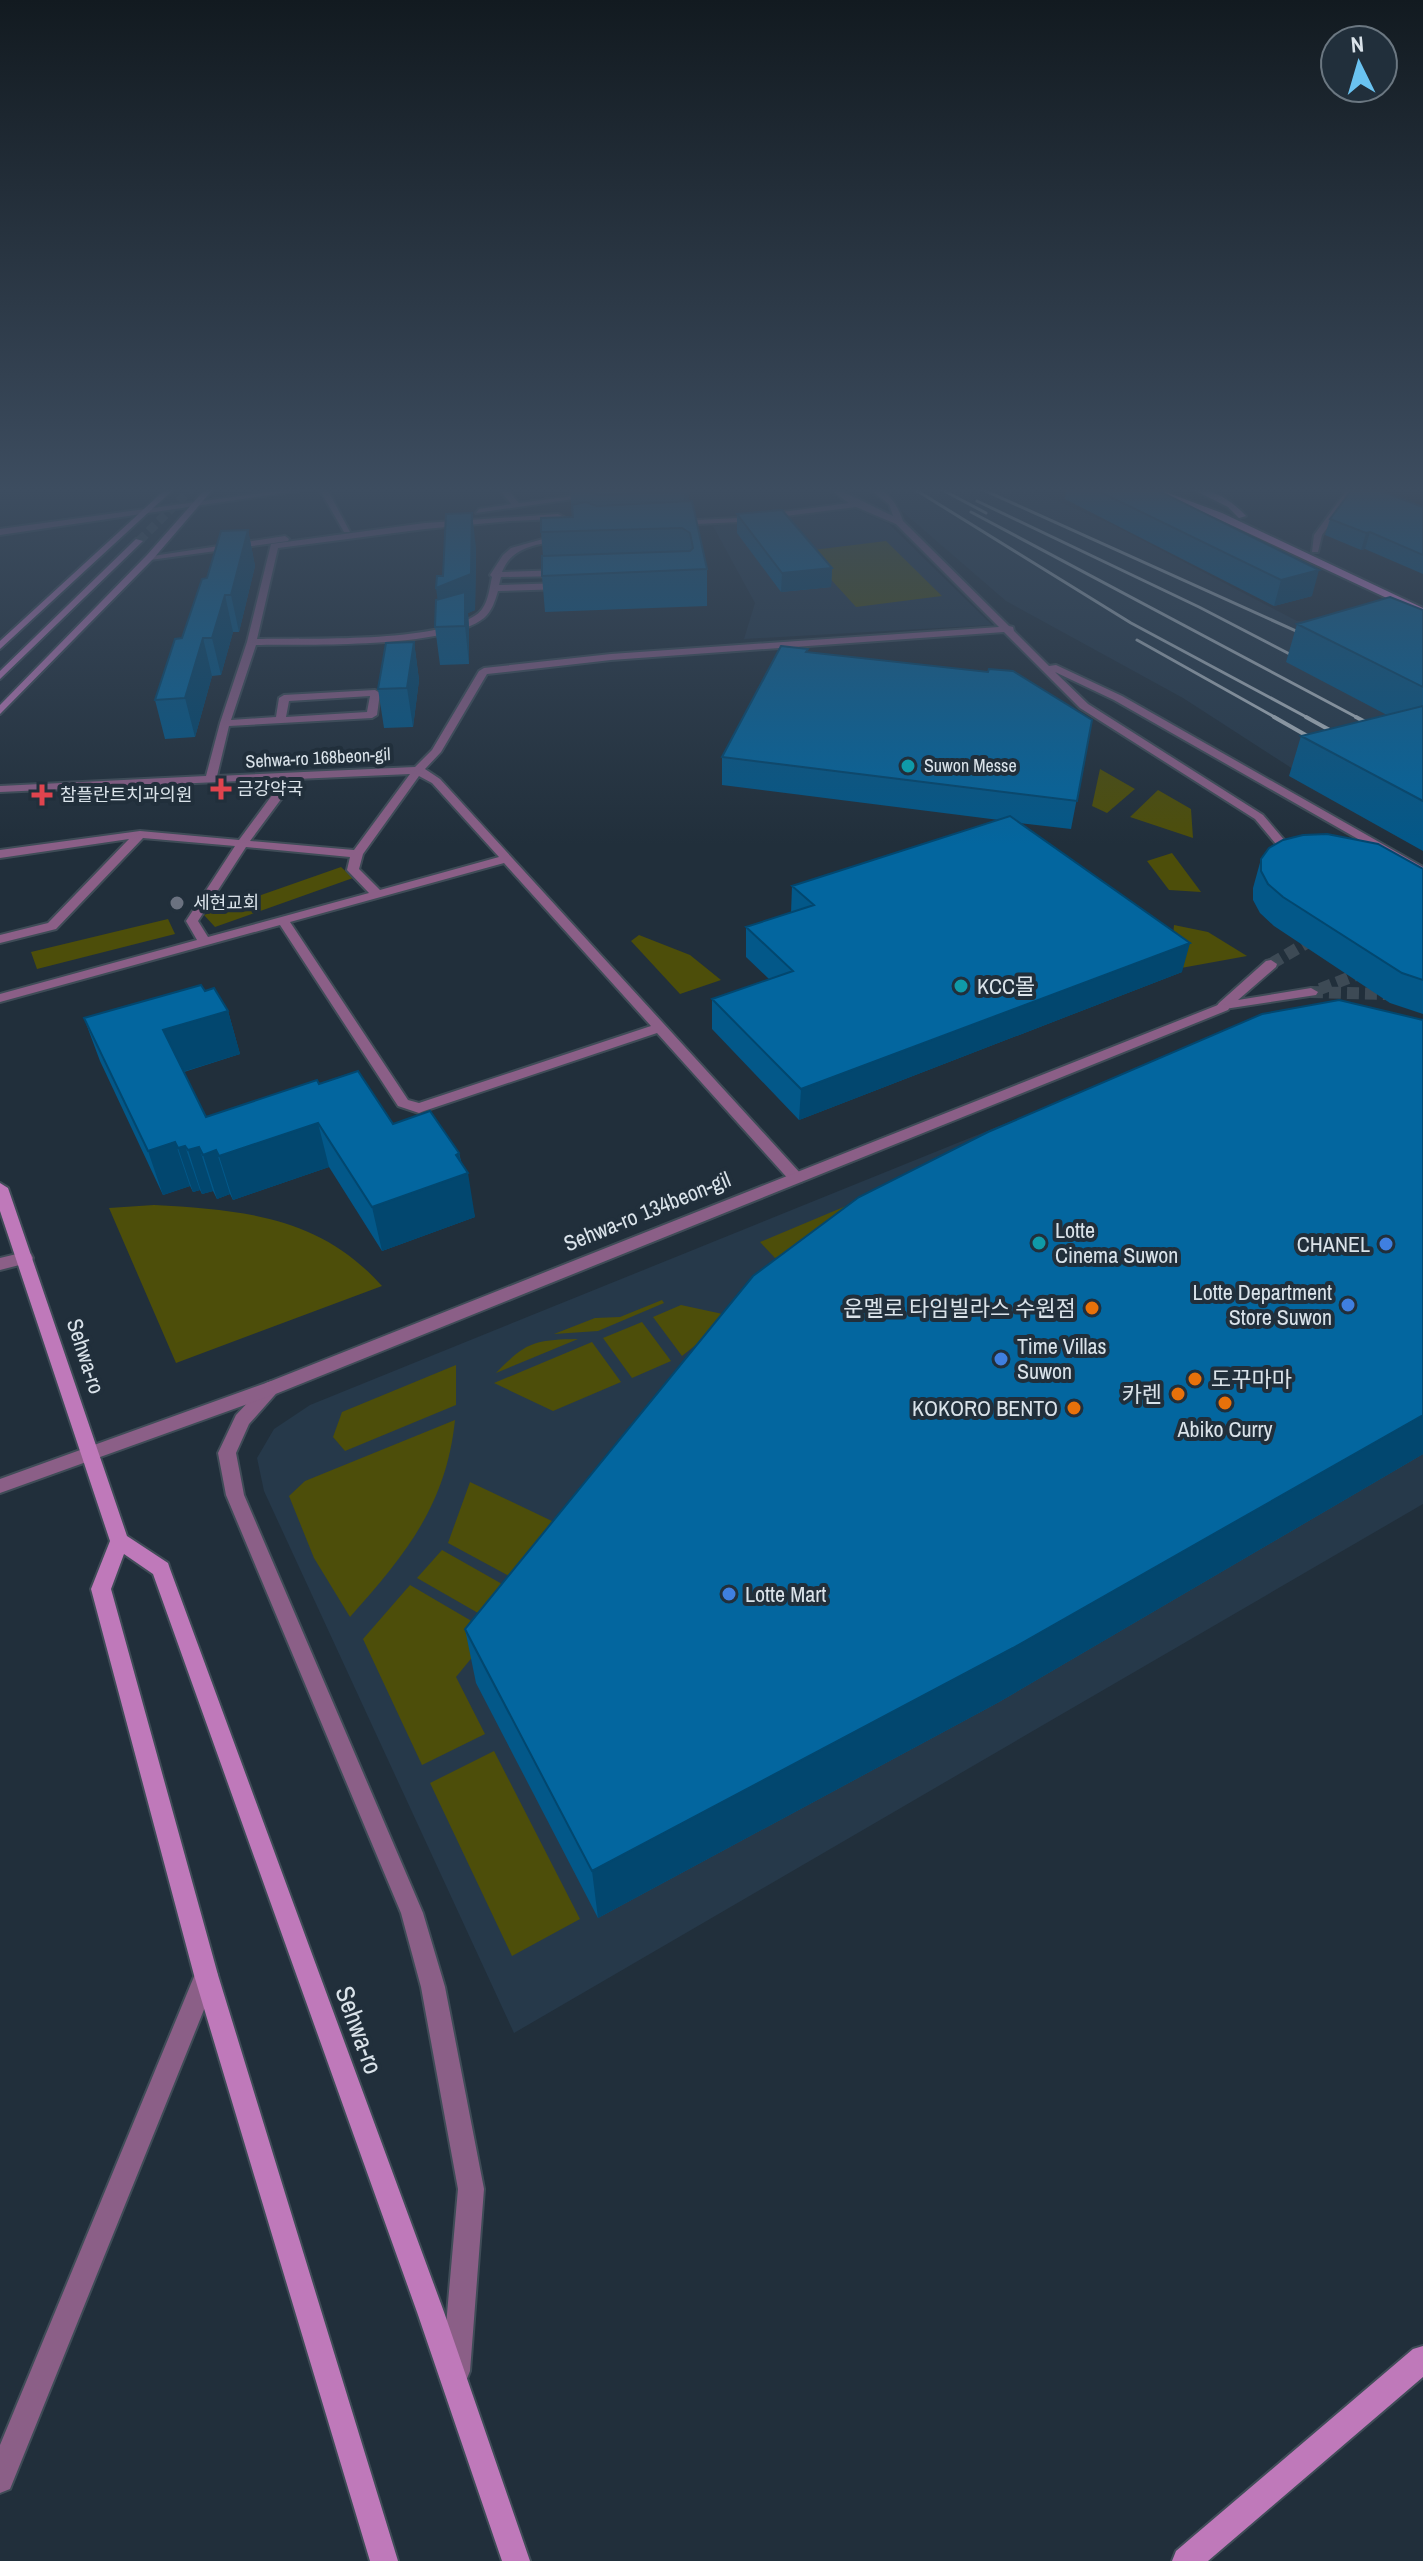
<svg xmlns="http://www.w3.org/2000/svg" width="1423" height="2561" font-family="'Archivo Narrow','Noto Sans KR',sans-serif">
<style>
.built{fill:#26394a}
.green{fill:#4d4e0a}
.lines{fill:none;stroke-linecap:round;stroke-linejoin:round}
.minor-tunnel{stroke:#3d4a55;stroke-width:12;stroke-dasharray:12 6;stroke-linecap:butt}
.secondary-tunnel{stroke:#3d4a55;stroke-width:9;stroke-dasharray:9 5;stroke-linecap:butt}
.minor-casing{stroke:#3f4c57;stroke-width:4}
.tertiary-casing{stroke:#3f4c57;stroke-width:4}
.secondary-casing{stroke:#3f4c57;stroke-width:4}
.primary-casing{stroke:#3f4c57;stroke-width:4}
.minor{fill:#8b5f87;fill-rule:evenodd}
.tertiary{fill:#8b5f87;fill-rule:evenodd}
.secondary{fill:#bf79ba;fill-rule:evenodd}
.primary{fill:#e78ce1;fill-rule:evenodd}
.rail-far1{stroke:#b0bac2;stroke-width:3}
.rail{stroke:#b0bac2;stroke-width:4}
.wall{fill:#035889}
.shaded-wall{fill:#02476f}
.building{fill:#03669f;stroke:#02476f;stroke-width:2}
.culture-dot{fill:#0f9aa8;stroke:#212f3b;stroke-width:3}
.health-dot{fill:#e0444e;stroke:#212f3b;stroke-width:3}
.worship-dot{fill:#6b7280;stroke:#212f3b;stroke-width:3}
.shop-dot{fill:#3f7fe0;stroke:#212f3b;stroke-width:3}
.food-dot{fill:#e8710a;stroke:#212f3b;stroke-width:3}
.labels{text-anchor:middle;stroke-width:8;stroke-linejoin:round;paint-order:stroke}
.far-street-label{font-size:18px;fill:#dae3ea;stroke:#212f3b}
.far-poi-label{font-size:18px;fill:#dae3ea;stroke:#212f3b;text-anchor:start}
.poi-label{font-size:22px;fill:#dae3ea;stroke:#212f3b;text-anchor:start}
.street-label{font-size:22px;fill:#dae3ea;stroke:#212f3b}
.near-street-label{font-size:26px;fill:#dae3ea;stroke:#212f3b}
</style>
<rect width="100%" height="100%" fill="#212f3b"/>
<path class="built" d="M 870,487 L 1025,487 L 1113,525 L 1297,621 L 1359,615 L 1423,642 L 1355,809 L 1183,698 L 1006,601 L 888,499 Z
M 852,508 L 889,524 L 992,625 L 744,639 L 755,603 L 713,526 Z
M 1276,1014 L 1423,1050 L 1423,1504 L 514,2033 L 264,1491 L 257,1458 L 274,1429 L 310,1405 Z"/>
<path class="green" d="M 886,541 L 942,596 L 856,607 L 805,551 Z
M 1100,769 L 1135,789 L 1107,813 L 1092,806 Z
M 1158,790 L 1191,809 L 1193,838 L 1130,817 Z
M 1172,853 L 1201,892 L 1169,890 L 1147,861 Z
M 341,867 L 353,878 L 215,927 L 204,915 Z
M 168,919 L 175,934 L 37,969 L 31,952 Z
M 1174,925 L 1208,932 L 1247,956 L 1170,970 Z
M 639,935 L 690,955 L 721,980 L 680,994 L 631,941 Z
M 865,1198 L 838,1231 L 775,1258 L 760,1242 Z
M 154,1205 C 242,1210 320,1216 382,1286 L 176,1363 L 109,1208 Z
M 662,1300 L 664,1303 L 598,1331 L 554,1334 L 595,1318 L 620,1317 Z
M 681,1305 L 732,1316 L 682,1356 L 653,1317 Z
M 642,1322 L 671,1361 L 632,1378 L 603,1338 Z
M 578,1339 L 496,1373 C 527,1341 535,1340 578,1339 Z
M 592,1342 L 621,1382 L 553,1411 L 494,1383 Z
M 456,1365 L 456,1405 L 345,1451 L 333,1437 L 342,1412 Z
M 455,1420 C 446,1506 405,1555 350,1617 L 314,1558 L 289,1496 L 305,1481 Z
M 470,1482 L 575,1532 L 531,1588 L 448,1543 Z
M 442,1550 L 523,1596 L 499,1625 L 417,1578 Z
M 410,1585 L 492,1633 L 456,1677 L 485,1734 L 422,1765 L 363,1639 Z
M 494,1751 L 580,1919 L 512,1956 L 430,1783 Z"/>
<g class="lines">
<path class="minor-tunnel" d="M 1271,964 L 1315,938
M 1320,989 L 1369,970
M 1311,992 L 1423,995"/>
<path class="secondary-tunnel" d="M 139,541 L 193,487"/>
<defs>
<path id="minor" d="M 318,487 L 326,487 L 350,532 L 344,532 Z
M 497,487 L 505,487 L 519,503 L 590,494 L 594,496 L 476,513 L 479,509 L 511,504 Z
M 826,487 C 836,486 879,510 893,516 L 889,504 L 866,487 C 887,486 897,504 903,521 L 1009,626 L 1013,627 L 1014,631 L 1049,666 L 1056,665 L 1122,696 L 1423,867 L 1423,876 L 1114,700 L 1055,672 L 1088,704 L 1263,815 L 1291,848 L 1281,850 L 1255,819 L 1080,708 L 1004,632 L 611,660 L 487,674 L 441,752 L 425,769 L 440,779 L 801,1174 L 803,1178 L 801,1182 L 791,1182 L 657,1033 L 424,1111 L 419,1113 L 398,1106 L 280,925 L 0,1002 L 0,994 L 197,940 L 186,921 L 235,846 L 143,838 L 56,929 L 0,943 L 0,935 L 48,923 L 129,839 L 0,858 L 0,850 L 140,831 L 239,840 L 284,779 L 0,792 L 0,786 L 206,776 L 220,723 L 247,642 L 271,544 L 425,523 L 558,514 L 583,527 L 576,529 L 557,519 L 510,521 L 425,529 L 278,548 L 257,639 C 308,638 436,643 476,615 C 488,607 489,590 492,577 L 490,575 L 503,555 L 511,548 L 561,534 L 565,537 L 564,539 C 540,545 512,545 502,572 L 565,570 L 569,573 L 565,576 L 501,577 L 499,585 L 563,583 L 567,586 L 563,589 L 498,591 C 495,601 492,611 484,618 C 445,649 307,644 256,645 L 231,720 L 276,717 L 279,698 L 284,695 L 375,690 L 380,693 L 377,715 L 372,718 L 229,726 L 217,776 L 415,767 L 432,750 L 479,671 L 484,668 L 611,654 L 999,627 L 896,524 L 856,507 L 739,522 L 675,525 L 671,523 L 675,521 L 739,518 L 849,503 ZM 370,696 L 367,712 L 286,717 L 289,701 ZM 410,774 L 354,850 L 250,841 L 296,779 ZM 419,776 L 432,783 L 499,857 L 380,890 L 359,869 L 363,854 ZM 246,847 L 350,857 L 347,870 L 369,893 L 208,937 L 198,921 ZM 504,863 L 651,1026 L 419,1103 L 408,1100 L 290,922 Z
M 1349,487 L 1357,487 L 1322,535 L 1318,552 L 1312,552 L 1314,535 Z
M 285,536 L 289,539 L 288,541 L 150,560 L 146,557 Z
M 1271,960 L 1277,964 L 1276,967 L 1238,1000 L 1311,988 L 1318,992 L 1316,995 L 1218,1010 L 1216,1007 L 1219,1003 L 1266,961 Z
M 25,1252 L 31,1254 L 33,1258 L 31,1262 L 0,1270 L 0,1258 Z
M 272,1381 L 278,1383 L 281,1388 L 249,1424 L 236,1453 L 244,1495 L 423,1913 L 445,1987 L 484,2189 L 470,2371 L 466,2381 L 456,2385 L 446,2381 L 442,2371 L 458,2189 L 421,1987 L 401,1913 L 226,1495 L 218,1453 L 236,1415 L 266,1383 Z
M 206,1963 L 214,1967 L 218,1975 L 10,2489 L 0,2493 L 0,2445 L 198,1967 Z"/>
<path id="tertiary" d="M 305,487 L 323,487 L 0,535 L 0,529 Z
M 1223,1003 L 1230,1007 L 1228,1010 L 278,1393 L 0,1493 L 0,1479 L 266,1383 Z"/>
<path id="secondary" d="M 168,487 L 176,487 L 0,649 L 0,641 Z
M 207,487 L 215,487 L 153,559 L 0,714 L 0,705 L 147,555 Z
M 1188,487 C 1208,486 1233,501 1246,516 L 1239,518 L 1228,507 Z
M 136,539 L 143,541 L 0,679 L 0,671 Z
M 0,1183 L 8,1188 L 127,1536 L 168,1563 L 170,1569 L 444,2312 L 530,2561 L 502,2561 L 417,2312 L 153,1574 L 124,1554 L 111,1589 L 218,1975 L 398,2561 L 370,2561 L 194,1975 L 91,1589 L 110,1541 L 0,1211 Z
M 1423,2346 L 1423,2377 L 1208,2561 L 1172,2561 L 1176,2551 L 1413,2349 Z"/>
<path id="primary" d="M 1139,487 L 1152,487 L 1222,513 L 1423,608 L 1423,615 L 1214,517 Z"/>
</defs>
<use href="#minor" class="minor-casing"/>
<use href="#tertiary" class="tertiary-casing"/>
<use href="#secondary" class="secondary-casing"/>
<use href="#primary" class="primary-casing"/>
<use href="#minor" class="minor"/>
<use href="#tertiary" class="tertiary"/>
<use href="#secondary" class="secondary"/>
<use href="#primary" class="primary"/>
<path class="rail-far1" d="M 911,487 L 1131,623 L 1310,719
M 937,487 L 986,513
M 977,487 L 1316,640
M 977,501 L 1199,607 L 1307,663
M 971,512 L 1360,719
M 1137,640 L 1278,719"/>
<path class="rail" d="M 1274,717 L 1325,746
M 1306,717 L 1346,739
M 1356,717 L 1423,753"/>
</g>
<path class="wall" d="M 570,487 L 689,487 L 689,501 L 707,569 L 707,606 L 545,612 L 542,576 L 543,556 L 541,532 L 572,517 Z
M 1066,487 L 1149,487 L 1312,596 L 1274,606 L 1065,499 Z
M 1423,507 L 1423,574 L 1365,549 L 1361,550 L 1325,535 L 1330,519 Z
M 737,514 L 832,568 L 831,587 L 781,592 L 737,533 Z
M 248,530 L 255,566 L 239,632 L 233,632 L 221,675 L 212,676 L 195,737 L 165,739 L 155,700 L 182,638 L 207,578 Z
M 476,548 L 475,610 L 468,613 L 469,628 L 469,664 L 440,665 L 435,627 L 438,599 L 443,576 Z
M 1423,610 L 1423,851 L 1289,776 L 1301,736 L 1387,715 L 1286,662 L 1297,624 Z
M 414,642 L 419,680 L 413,727 L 384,728 L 378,689 Z
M 807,652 L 1092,720 L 1071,829 L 1019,823 L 1182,972 L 799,1120 L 712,1029 L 712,999 L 769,979 L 746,957 L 746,927 L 791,913 L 792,886 L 999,820 L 722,785 L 722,757 Z
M 1261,859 L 1423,869 L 1423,1014 L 1390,1003 L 1274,926 L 1260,913 L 1253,900 L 1253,888 Z
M 205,991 L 228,1011 L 240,1054 L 184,1072 L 206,1117 L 319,1084 L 393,1124 L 459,1153 L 475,1217 L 382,1251 L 329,1167 L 233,1200 L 230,1194 L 217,1199 L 213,1191 L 202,1194 L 200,1190 L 193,1192 L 190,1186 L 163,1195 L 100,1061 L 84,1018 Z
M 1423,1020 L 1423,1454 L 999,1702 L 598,1918 L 476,1683 L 465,1629 Z"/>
<path class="shaded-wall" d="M 684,487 L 689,487 L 689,519 L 684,526 Z
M 472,513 L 476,548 L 475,610 L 468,613 L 469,628 L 469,664 L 465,626 L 441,625 L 436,588 L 471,574 Z
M 248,530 L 255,566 L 239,632 L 231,595 Z
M 1370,532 L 1365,549 L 1361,550 L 1366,533 Z
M 832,568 L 831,587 L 781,592 L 782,573 Z
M 1319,570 L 1312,596 L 1274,606 L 1281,580 Z
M 225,595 L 233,632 L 221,675 L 212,638 Z
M 203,638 L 212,676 L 195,737 L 185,698 Z
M 414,642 L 419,680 L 413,727 L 407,688 Z
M 1190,943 L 1182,972 L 799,1120 L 801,1089 Z
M 228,1011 L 240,1054 L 176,1074 L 163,1030 Z
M 318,1123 L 329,1167 L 233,1200 L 219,1156 Z
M 175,1142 L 190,1186 L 163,1195 L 148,1151 Z
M 185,1146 L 200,1190 L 193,1192 L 178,1148 Z
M 199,1147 L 213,1191 L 202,1194 L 188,1150 Z
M 216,1150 L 230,1194 L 217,1199 L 203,1155 Z
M 459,1153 L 463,1175 L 468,1173 L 475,1217 L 382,1251 L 372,1207 Z
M 1423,1415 L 1423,1454 L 999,1702 L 598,1918 L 592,1871 Z"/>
<path class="building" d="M 579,487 L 684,487 L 686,491 L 599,495 Z
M 1090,487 L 1151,487 L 1319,570 L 1281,580 Z
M 1354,487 L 1370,487 L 1423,507 L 1423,555 L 1370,532 L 1366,533 L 1330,519 Z
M 692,501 L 707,569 L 542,576 L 542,556 L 690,551 L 693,548 L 690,533 L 682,528 L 541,532 L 541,518 L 573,517 L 572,505 L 585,502 L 597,506 Z
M 782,510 L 832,568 L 782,573 L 737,514 Z
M 472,513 L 471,574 L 436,588 L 437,576 L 443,576 L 446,514 Z
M 248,530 L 231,595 L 225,595 L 212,638 L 203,638 L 185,698 L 155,700 L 175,639 L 182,638 L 202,579 L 207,578 L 221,531 Z
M 465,592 L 465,626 L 435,627 L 436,600 Z
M 1390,597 L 1423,610 L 1423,687 L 1297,624 Z
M 414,642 L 407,688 L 378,689 L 386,643 Z
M 781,646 L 808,649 L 806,652 L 988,672 L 989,669 L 1013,671 L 1092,720 L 1077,801 L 722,757 Z
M 1423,706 L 1423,801 L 1301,736 Z
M 1010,816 L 1190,943 L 801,1089 L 712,999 L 793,971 L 746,927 L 814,905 L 792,886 Z
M 1327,834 L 1378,844 L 1423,869 L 1423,980 L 1402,973 L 1283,897 L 1268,884 L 1261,871 L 1261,859 L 1269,848 L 1283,840 L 1303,835 Z
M 201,985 L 205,991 L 214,988 L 228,1011 L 163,1030 L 206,1117 L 317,1080 L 319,1084 L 358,1071 L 393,1124 L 430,1111 L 459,1153 L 456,1155 L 468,1173 L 372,1207 L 318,1123 L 219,1156 L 216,1150 L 203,1155 L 199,1147 L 188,1150 L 185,1146 L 178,1148 L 175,1142 L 148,1151 L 84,1018 Z
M 1339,1000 L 1423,1020 L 1423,1415 L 1013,1648 L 592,1871 L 465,1629 L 753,1276 L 859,1197 L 988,1132 L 1262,1014 Z"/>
<linearGradient id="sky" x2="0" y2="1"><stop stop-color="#121a20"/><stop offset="0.58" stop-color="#3d4d60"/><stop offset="1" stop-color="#3d4d60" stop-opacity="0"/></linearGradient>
<rect width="1423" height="845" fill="url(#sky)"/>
<g class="culture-dot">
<circle cx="908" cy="766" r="8"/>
<circle cx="961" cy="986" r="8"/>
<circle cx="1039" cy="1243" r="8"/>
</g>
<g class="health-dot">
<path d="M217 777h8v8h8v8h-8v8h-8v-8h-8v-8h8z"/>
<path d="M38 783h8v8h8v8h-8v8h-8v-8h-8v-8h8z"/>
</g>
<circle class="worship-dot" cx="177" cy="903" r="8"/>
<g class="shop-dot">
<circle cx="1386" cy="1244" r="8"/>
<circle cx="1348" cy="1305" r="8"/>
<circle cx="1001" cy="1359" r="8"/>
<circle cx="729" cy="1594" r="8"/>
</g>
<g class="food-dot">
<circle cx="1092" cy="1308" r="8"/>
<circle cx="1195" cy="1379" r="8"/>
<circle cx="1178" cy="1394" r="8"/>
<circle cx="1225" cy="1403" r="8"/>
<circle cx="1074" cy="1408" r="8"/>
</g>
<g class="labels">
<g class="far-street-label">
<text transform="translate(318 758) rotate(-3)" y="6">Sehwa-ro 168beon-gil</text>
</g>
<g class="far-poi-label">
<text x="924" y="772">Suwon Messe</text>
<text x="237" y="795">금강약국</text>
<text x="60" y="801">참플란트치과의원</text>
<text x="193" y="909">세현교회</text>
</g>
<g class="poi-label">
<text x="977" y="994">KCC몰</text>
<text x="1055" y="1238">Lotte<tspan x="1055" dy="25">Cinema Suwon</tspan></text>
<text x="1370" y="1252" text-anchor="end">CHANEL</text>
<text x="1332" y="1300" text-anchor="end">Lotte Department<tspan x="1332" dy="25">Store Suwon</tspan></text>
<text x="1076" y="1316" text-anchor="end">운멜로 타임빌라스 수원점</text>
<text x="1017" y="1354">Time Villas<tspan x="1017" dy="25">Suwon</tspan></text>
<text x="1211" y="1387">도꾸마마</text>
<text x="1162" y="1402" text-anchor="end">카렌</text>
<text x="1058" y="1416" text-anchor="end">KOKORO BENTO</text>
<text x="1225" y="1437" text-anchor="middle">Abiko Curry</text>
<text x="745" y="1602">Lotte Mart</text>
</g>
<g class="street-label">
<text transform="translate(647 1211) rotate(-22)" y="8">Sehwa-ro 134beon-gil</text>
<text transform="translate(86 1356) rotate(72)" y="8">Sehwa-ro</text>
</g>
<g class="near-street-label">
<text transform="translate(359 2030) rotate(70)" y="9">Sehwa-ro</text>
</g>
</g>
<g transform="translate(1359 64) rotate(355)"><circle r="38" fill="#212f3b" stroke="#6b7781" stroke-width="2"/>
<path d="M0-6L14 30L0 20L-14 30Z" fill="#6ac3f1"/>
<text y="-12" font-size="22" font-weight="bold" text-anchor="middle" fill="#dae3ea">N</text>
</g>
</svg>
